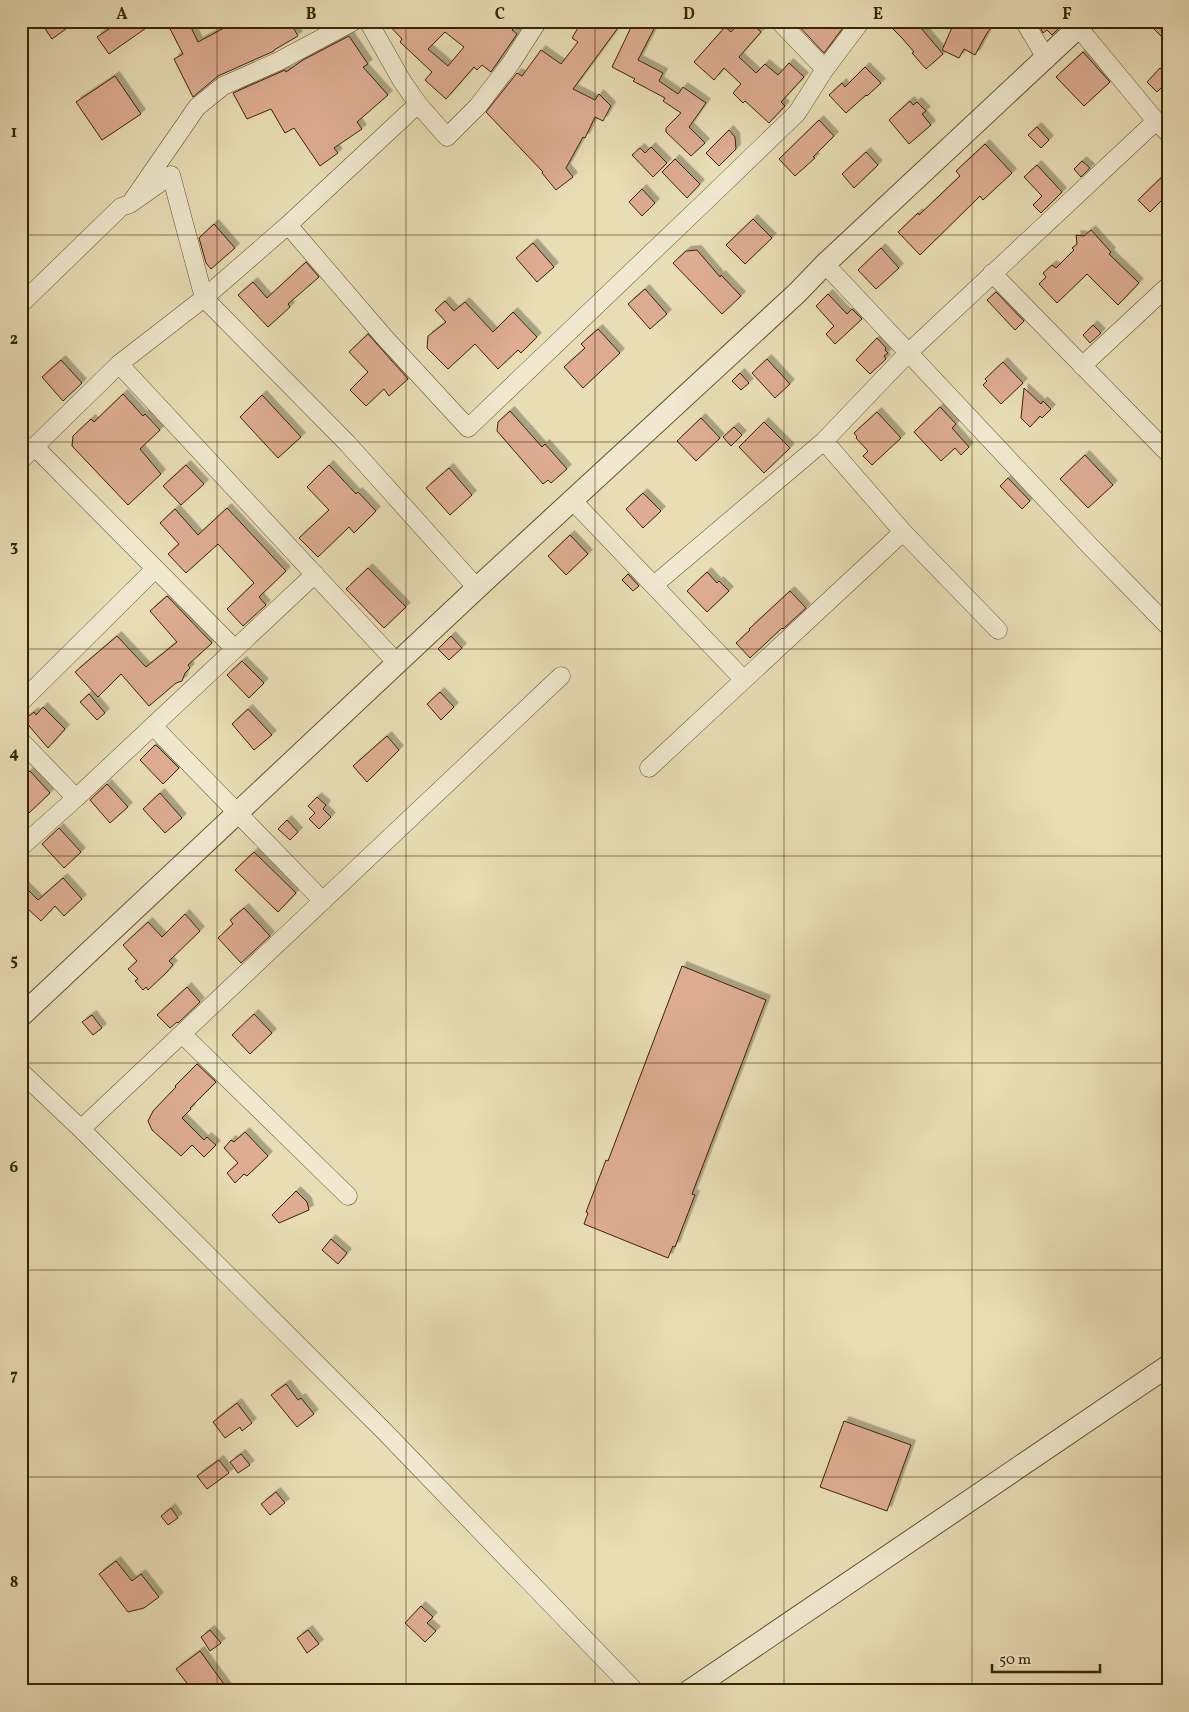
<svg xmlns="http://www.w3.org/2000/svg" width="1189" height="1712" font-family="Vollkorn,serif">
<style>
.building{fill:#ddac93;stroke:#3a2502;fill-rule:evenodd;filter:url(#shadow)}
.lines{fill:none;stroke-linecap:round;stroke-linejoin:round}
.minor-casing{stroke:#66532f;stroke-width:19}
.tertiary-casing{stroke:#66532f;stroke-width:23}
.minor{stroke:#f0e9cf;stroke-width:18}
.tertiary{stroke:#f0e9cf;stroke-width:21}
.grid{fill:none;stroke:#3a2502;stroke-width:1;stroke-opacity:0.55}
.neatline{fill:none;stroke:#3a2502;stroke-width:2}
.grid-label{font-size:16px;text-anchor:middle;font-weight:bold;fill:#3a2502}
</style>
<defs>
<filter id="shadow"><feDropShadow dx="4.5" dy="-4.5" stdDeviation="0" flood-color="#0004"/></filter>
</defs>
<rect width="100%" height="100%" fill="#e8ddb5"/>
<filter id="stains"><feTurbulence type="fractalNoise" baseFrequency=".004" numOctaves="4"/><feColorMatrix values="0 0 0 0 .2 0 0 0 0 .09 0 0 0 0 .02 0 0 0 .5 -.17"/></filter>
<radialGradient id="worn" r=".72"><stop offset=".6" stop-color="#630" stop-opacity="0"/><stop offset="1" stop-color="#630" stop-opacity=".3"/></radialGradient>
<path class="building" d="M 40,21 L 77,21 L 52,39 Z
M 121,21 L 156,21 L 109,54 L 97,37 Z
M 166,21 L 188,21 L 198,42 L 224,28 L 220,21 L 305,21 L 294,29 L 298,36 L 274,50 L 274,51 L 218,76 L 193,97 L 174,59 L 183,54 Z
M 385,21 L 520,21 L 512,30 L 517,34 L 491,72 L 482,65 L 477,70 L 474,67 L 446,99 L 425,80 L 432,72 L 400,42 L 402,39 ZM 445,32 L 464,47 L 448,66 L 428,49 Z
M 582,21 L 623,21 L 573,89 L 595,100 L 599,94 L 611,106 L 603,121 L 595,117 L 585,138 L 583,137 L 566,168 L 573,177 L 556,190 L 542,173 L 543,172 L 486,112 L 517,73 L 522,76 L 541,50 L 561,64 L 578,42 L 572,38 Z
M 634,21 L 658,21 L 638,60 L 663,73 L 659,81 L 678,94 L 683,87 L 706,103 L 689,127 L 705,143 L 691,156 L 666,132 L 666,128 L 681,113 L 663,101 L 665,98 L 633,81 L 635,79 L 612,67 Z
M 741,21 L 749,21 L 761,32 L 739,57 L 756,73 L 765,64 L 778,75 L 789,63 L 804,77 L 781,102 L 785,106 L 769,123 L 745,101 L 743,103 L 733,93 L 741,84 L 724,68 L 714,80 L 694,62 L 725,27 L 731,32 Z
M 794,21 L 848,21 L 824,53 Z
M 885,21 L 915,21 L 943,54 L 926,69 L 912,53 L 914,52 L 902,38 Z
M 955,21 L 996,21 L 987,33 L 975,55 L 964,49 L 959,58 L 942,50 Z
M 1039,21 L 1066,21 L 1052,35 L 1047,30 L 1043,33 L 1038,23 Z
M 1146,21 L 1168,21 L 1168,31 L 1162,37 Z
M 349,36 L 368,64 L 363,67 L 388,95 L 357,122 L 362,129 L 334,148 L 338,153 L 320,166 L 294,128 L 285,133 L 271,109 L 247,119 L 233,93 L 285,70 L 286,72 L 303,60 Z
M 1083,52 L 1110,82 L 1084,106 L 1056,77 Z
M 865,67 L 881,83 L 867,96 L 866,95 L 846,113 L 829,95 L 842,83 L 845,87 Z
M 1160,68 L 1168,75 L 1168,81 L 1157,92 L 1147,82 Z
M 115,76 L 141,114 L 102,140 L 76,102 Z
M 910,101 L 913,105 L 917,102 L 926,111 L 922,114 L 931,125 L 909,144 L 889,120 Z
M 819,120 L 834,136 L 813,157 L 815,158 L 795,176 L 779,159 Z
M 1037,127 L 1049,140 L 1041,148 L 1028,135 Z
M 729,130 L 735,137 L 736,149 L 719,166 L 706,153 Z
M 985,144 L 1012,173 L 983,200 L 980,196 L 920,255 L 898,232 L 918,213 L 919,215 L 960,176 L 956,171 Z
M 651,147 L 667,163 L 653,177 L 632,155 L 640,148 L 645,153 Z
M 866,152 L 878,165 L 854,188 L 842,174 Z
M 675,159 L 700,184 L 687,198 L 662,172 Z
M 1082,161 L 1090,168 L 1081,177 L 1074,169 Z
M 1037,165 L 1062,192 L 1041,213 L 1033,205 L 1042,196 L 1024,177 Z
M 1168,171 L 1168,194 L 1150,212 L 1138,200 Z
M 642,189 L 655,203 L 642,216 L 629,202 Z
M 753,219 L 772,238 L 745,264 L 726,245 Z
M 214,224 L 235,248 L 211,269 L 206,263 L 199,238 Z
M 1091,230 L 1111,252 L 1109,254 L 1139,283 L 1118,305 L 1087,274 L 1057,303 L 1039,284 L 1046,277 L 1043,273 L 1052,265 L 1056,268 L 1074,250 L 1072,248 L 1077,244 L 1076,235 L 1084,236 Z
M 533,243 L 554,267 L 537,282 L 516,258 Z
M 881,248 L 899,268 L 876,289 L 858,270 Z
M 697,250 L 720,277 L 721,275 L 741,296 L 722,314 L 673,263 L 686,251 Z
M 306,262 L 319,277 L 288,304 L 290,307 L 268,327 L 238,295 L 253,282 L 267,298 Z
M 645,289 L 667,314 L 650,329 L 628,304 Z
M 996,292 L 1024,321 L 1015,330 L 987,300 Z
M 828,294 L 847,314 L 852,309 L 862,319 L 835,344 L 826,334 L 834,326 L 816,306 Z
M 445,301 L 454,311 L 465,302 L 493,332 L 513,312 L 537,337 L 521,353 L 518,350 L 498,369 L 475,344 L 448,369 L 427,348 L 428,336 L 446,322 L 435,310 Z
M 1093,325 L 1101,333 L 1090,343 L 1083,335 Z
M 598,329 L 620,353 L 583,388 L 564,367 L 585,348 L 581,344 Z
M 368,334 L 408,379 L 389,396 L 384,389 L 366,406 L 350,390 L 368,372 L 349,352 Z
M 877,338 L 886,348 L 885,350 L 888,353 L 884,356 L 886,359 L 870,374 L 856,360 Z
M 767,359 L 790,384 L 775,398 L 752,373 Z
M 61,360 L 82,383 L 63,401 L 42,377 Z
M 1003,362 L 1023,383 L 1001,404 L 983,385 L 987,381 L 985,379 Z
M 740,373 L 749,383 L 741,390 L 732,381 Z
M 1024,388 L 1041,404 L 1043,401 L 1051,409 L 1042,418 L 1040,416 L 1030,427 L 1021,418 Z
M 123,394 L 143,416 L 145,414 L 160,430 L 140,449 L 161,474 L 128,505 L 72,446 L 73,436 L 91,419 L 94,422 Z
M 262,395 L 301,437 L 278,458 L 240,417 Z
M 940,407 L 956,424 L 952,428 L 969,447 L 961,455 L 955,448 L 941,461 L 914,432 Z
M 510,411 L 542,447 L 545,444 L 567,469 L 551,483 L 548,480 L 543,484 L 497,431 L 498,422 Z
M 877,412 L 901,438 L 872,465 L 863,456 L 868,451 L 856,438 L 857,437 L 854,433 Z
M 701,418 L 720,438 L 696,461 L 677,441 Z
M 764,422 L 790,448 L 764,473 L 739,447 Z
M 734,427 L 742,435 L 731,446 L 723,437 Z
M 1085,455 L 1113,485 L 1088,508 L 1060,479 Z
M 186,465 L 204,484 L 181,505 L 163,486 Z
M 329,465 L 356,494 L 358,492 L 376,511 L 354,533 L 349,527 L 318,557 L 299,538 L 329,510 L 307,487 Z
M 449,468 L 472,495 L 450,515 L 426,488 Z
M 1008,478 L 1030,501 L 1022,509 L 1000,486 Z
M 643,493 L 661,511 L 643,528 L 626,509 Z
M 227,508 L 286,571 L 259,597 L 266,605 L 243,626 L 227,609 L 254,583 L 218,544 L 186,573 L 168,554 L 179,544 L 160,523 L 175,509 L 198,535 Z
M 570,535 L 588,554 L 566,575 L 548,556 Z
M 368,568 L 406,607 L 384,628 L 346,589 Z
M 707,572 L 717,583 L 719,581 L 729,591 L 707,612 L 687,591 Z
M 628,574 L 639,586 L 633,591 L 622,580 Z
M 790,591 L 806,608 L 783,629 L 782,628 L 750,658 L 736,643 L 750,630 L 749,629 Z
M 167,596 L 212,643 L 188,665 L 190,668 L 185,673 L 182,681 L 176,683 L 149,706 L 121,674 L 98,697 L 75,672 L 117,636 L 146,667 L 177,642 L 150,611 Z
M 451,636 L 462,648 L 449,660 L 438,649 Z
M 242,661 L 264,683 L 249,698 L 227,675 Z
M 440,692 L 454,707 L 441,720 L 427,704 Z
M 89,694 L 105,713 L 97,720 L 80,702 Z
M 43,707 L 65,729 L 48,748 L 24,720 L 34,712 L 36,715 Z
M 248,709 L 272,735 L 254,750 L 232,724 Z
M 387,736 L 399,750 L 367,782 L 353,766 Z
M 155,745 L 157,746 L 179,768 L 163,784 L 140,760 Z
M 30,771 L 50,793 L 28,814 L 21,807 L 21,779 Z
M 107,784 L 128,807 L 110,823 L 90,800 Z
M 160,793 L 182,818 L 165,833 L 143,809 Z
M 317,797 L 326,805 L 323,809 L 331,817 L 319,829 L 309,819 L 315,813 L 308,806 Z
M 287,820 L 298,832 L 290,840 L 278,829 Z
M 59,828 L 81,852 L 64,868 L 42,844 Z
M 254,852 L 296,893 L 278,912 L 235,870 Z
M 63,878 L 82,899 L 64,916 L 55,906 L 41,921 L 27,908 L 21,914 L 21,883 L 38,900 Z
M 244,908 L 270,936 L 241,963 L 218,938 L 233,924 L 230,920 Z
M 185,914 L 200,931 L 169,961 L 173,965 L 166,973 L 148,990 L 146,987 L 143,990 L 135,981 L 138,979 L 128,969 L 137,961 L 123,945 L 148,922 L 162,937 Z
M 682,966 L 766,1000 L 692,1194 L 695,1195 L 675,1247 L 673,1246 L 668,1258 L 584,1224 L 588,1213 L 586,1212 L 606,1160 L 608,1161 Z
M 187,987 L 200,1002 L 178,1023 L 177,1022 L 170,1028 L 157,1015 Z
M 254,1014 L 272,1033 L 250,1054 L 232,1035 Z
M 92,1015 L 102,1028 L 93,1035 L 82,1022 Z
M 197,1064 L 216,1082 L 190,1108 L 191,1109 L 182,1118 L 204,1140 L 207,1137 L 216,1145 L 204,1157 L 192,1145 L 181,1156 L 152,1130 L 148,1121 L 153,1111 L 176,1087 L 175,1086 Z
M 245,1132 L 268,1156 L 247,1176 L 244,1174 L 235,1183 L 227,1173 L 238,1163 L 224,1148 L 231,1140 L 234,1142 Z
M 296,1191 L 307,1202 L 309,1210 L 279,1223 L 272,1215 Z
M 331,1239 L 347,1253 L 338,1264 L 322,1250 Z
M 286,1384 L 298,1400 L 301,1398 L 314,1414 L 297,1427 L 271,1395 Z
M 237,1403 L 252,1423 L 242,1431 L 240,1427 L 225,1438 L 213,1422 Z
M 844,1421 L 911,1445 L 887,1511 L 820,1487 Z
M 241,1454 L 250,1465 L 238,1473 L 230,1462 Z
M 219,1460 L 229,1473 L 207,1489 L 197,1476 Z
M 276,1492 L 285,1503 L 270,1515 L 261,1504 Z
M 171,1508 L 178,1518 L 168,1525 L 161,1516 Z
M 116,1561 L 132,1581 L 141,1574 L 159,1597 L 144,1608 L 128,1612 L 99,1574 Z
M 421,1606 L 433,1617 L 427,1623 L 436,1631 L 425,1642 L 405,1623 Z
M 210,1630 L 221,1643 L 210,1651 L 201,1637 Z
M 308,1630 L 319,1644 L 307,1653 L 297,1638 Z
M 200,1651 L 229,1691 L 193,1691 L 176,1669 Z"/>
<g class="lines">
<defs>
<path id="minor" d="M 368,21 L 402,81 L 418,104 L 447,137 L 478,106 L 511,63 L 538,21
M 779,21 L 825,69
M 1024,21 L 1046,58
M 1078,27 L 1156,121 L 1168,133
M 130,204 L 171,175 L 204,298 L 347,443 L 477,588
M 288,225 L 385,338 L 468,428 L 711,196 L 797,113 L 825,69 L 861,21
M 825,264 L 1089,545 L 1168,626
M 992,273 L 1168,453
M 21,304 L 121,207 L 130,204 L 197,107 L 223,86 L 279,61 L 354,21
M 119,364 L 397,663
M 1082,366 L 1168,286
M 824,441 L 903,532 L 998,630
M 34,446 L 235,649
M 21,460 L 119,364 L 204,298 L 288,225 L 418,104
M 572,500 L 744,680
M 654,585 L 824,441 L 909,352 L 1156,121
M 21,702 L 155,569
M 153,726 L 323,901
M 21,741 L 76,798
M 649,768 L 903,532
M 21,847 L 76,798 L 315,574
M 182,1034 L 348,1196
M 21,1072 L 81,1129 L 385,1432 L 635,1691
M 81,1129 L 561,676"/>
<path id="tertiary" d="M 21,1016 L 477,588 L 797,293 L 825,264 L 1085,21
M 689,1691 L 1168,1366"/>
</defs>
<use href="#minor" class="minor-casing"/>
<use href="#tertiary" class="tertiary-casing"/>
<use href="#minor" class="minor"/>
<use href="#tertiary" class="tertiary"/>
</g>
<path class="grid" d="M 217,21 L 217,1691M 406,21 L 406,1691M 595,21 L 595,1691M 784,21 L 784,1691M 972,21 L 972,1691M 21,235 L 1168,235M 21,442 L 1168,442M 21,649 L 1168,649M 21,856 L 1168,856M 21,1063 L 1168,1063M 21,1270 L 1168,1270M 21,1477 L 1168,1477"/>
<rect width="1189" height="1712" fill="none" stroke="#e8ddb5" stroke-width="55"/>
<path d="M992 1664v8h108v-8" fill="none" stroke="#3a2502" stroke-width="2.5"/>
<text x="999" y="1664" font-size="15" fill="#3a2502" stroke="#f0e9cf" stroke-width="4" paint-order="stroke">50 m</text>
<rect x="28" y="28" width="1134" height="1656" class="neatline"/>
<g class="grid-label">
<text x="122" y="19">A</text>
<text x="311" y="19">B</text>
<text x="500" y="19">C</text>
<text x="689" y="19">D</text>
<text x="878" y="19">E</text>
<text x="1067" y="19">F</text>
<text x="14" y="137">1</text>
<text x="14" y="344">2</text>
<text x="14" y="551">3</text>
<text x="14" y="758">4</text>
<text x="14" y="965">5</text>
<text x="14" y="1172">6</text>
<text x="14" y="1380">7</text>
<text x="14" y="1587">8</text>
</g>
<rect width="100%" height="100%" filter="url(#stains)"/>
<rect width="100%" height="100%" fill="url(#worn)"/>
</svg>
